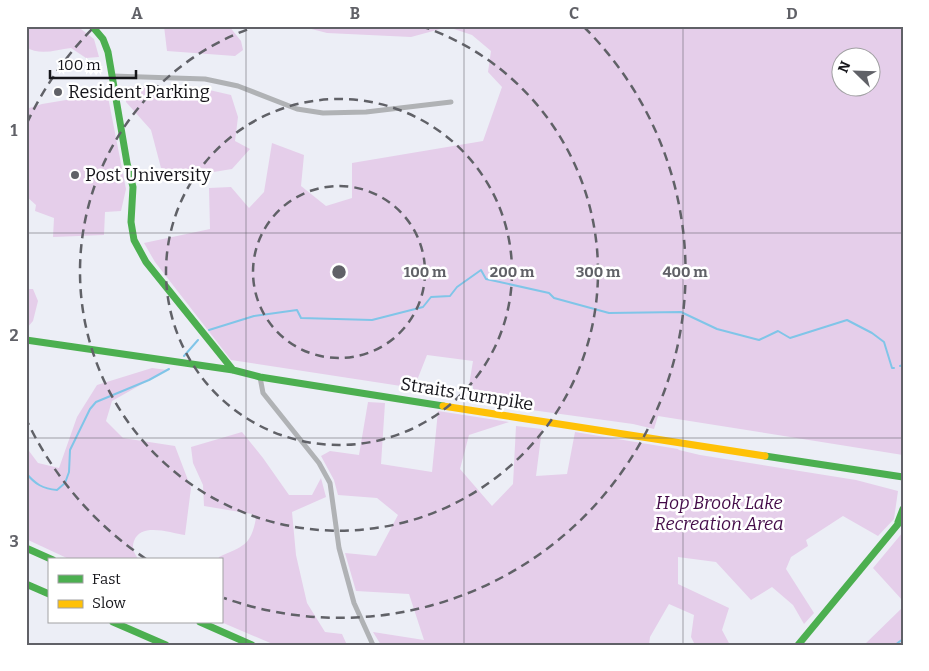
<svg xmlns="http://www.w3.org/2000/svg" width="929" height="671" font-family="Bitter,serif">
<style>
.green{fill:#e5ceea;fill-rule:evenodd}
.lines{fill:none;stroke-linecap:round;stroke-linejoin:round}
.stream{stroke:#80c5e8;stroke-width:2}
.street{stroke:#b0b2b5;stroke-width:5}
.fast{stroke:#4caf50;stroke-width:7}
.slow{stroke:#ffc107;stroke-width:7}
.grid{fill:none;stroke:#606167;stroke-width:1;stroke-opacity:0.55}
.ring{fill:none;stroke:#606167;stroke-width:2.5;stroke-dasharray:9 6}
.poi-dot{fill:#606167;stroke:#fff;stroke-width:2}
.labels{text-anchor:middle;stroke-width:5;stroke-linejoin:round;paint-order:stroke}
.poi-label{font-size:18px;fill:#15151a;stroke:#fff;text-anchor:start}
.street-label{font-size:18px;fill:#15151a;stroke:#fff}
.park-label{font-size:18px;font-style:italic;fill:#430b48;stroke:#fff}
.centre{fill:#606167;stroke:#fff;stroke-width:2.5}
.ring-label{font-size:15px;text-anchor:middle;font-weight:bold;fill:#606167;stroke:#fff;stroke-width:5;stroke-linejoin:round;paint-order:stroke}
.neatline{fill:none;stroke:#606167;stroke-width:2}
.grid-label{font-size:16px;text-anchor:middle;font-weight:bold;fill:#606167}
</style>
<rect width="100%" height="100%" fill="#eceef6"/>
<path class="green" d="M 26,26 L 77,26 L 94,39 L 99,57 L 86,58 L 71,48 C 56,50 39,56 26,47 Z
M 164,26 L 229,26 L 241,41 L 243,50 L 235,56 L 167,51 Z
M 300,26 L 903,26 L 903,455 L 658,416 L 654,429 L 633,424 L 473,402 L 473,386 L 469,385 L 473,361 L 427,355 L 414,388 L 231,360 L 155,262 L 144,243 L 210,229 L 209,188 L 231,187 L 249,208 L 264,192 L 272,143 L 304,155 L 301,186 L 326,206 L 352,198 L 352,163 L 483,141 L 502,87 L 488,72 L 491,51 L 472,35 L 448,27 L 411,37 L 327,33 ZM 842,58 L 872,58 L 872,88 L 842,88 Z
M 125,86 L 192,86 L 231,95 L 238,117 L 235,141 L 250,149 L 232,169 L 195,175 L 161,168 L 151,130 L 126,102 Z
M 90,96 L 108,97 L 126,189 L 121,211 L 105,212 L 104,235 L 53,237 L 54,218 L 35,211 L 36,205 L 26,196 L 26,109 L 42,104 Z
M 26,289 L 33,289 L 38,301 L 33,321 L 26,329 Z
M 152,368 L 167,370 L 112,401 L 106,421 L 123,438 L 175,446 L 191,488 L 185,535 C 170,533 141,522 134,541 C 131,549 135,554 139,560 L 71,560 L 26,539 L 26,447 L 38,463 L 59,468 L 77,417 L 97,385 Z
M 368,402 L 385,403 L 381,464 L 432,472 L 438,411 L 509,422 L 469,435 L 460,469 L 492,506 L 513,484 L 516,426 L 542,429 L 536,476 L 567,474 L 575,432 L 678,449 L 679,450 L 700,455 L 856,480 L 898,491 L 894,519 L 878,536 L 843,516 L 806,540 L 808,546 L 791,557 L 786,569 L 814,613 L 804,624 L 793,605 L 772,587 L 751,600 L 716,562 L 678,557 L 678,584 L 729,608 L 722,630 L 730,645 L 695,645 L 691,637 L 694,615 L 669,604 L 650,637 L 649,645 L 381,645 L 373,632 L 424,640 L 409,594 L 356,591 L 345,553 L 376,556 L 398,515 L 377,498 L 338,495 L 334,480 L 321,456 L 330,451 L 359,455 Z
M 242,432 L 263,458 L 289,495 L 312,495 L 321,478 L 326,497 L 292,512 L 296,555 L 307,603 L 325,632 L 342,634 L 347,645 L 275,645 L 221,622 L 221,560 L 218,560 L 219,557 C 243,546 251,546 256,518 L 252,514 L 204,506 L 203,485 L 193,463 L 191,447 Z
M 903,532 L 903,601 L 873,568 Z
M 903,607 L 903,645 L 864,645 Z"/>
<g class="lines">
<path class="stream" d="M 209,330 L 254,316 L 297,310 L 301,318 L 372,320 L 423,307 L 431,297 L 450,296 L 457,287 L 481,270 L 486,279 L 549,293 L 554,298 L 609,313 L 681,312 L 717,329 L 759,340 L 778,331 L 790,338 L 847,320 L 872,333 L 884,342 L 892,368 L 894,368
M 184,356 L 198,340
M 900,366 L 903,365
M 26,473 C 35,484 43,489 57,490 L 65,483 L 69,472 L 70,450 L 90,409 L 96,402 L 149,380 L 169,369
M 895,645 L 903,639"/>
<path class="street" d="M 112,76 L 205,79 L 238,86 L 297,109 L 323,113 L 366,112 L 451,102
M 260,377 L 263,393 L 319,463 L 330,483 L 339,548 L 354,603 L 373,645"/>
<path class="fast" d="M 92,26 L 103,39 L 108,52 L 127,163 L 133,187 L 131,222 L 134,240 L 146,262 L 233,370
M 26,340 L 233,370 L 260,377 L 443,406
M 765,456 L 903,477
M 898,522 L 903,509
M 26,548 L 53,560
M 26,584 L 49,594
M 113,622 L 166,645
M 200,622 L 252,645
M 798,645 L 903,518"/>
<path class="slow" d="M 443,406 L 765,456"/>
</g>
<path class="grid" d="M 246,26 L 246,645M 464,26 L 464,645M 683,26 L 683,645M 26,233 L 903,233M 26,438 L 903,438"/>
<g class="ring">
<circle cx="339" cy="272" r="86"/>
<circle cx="339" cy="272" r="173"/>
<path d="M421 26A259 259 0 1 1 257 26"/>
<path d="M146 559A346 346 0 0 1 27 421M27 123A346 346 0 0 1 94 27M584 27A346 346 0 0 1 224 598"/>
</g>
<g class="poi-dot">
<circle cx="58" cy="92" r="5"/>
<circle cx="75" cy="175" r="5"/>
</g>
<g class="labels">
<g class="poi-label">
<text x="68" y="98">Resident Parking</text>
<text x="85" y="181">Post University</text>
</g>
<g class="street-label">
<text transform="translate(467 394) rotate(9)" y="6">Straits Turnpike</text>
</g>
<g class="park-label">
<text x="719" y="509">Hop Brook Lake<tspan x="719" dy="21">Recreation Area</tspan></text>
</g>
</g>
<circle cx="339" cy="272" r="8" class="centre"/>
<g class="ring-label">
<text x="425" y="277">100 m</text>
<text x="512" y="277">200 m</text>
<text x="598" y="277">300 m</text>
<text x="685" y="277">400 m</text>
</g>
<rect width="929" height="671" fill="none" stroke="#ffffff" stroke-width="55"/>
<rect x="48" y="558" width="175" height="65" fill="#ffffff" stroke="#a1a1a3"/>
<rect x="58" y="575" width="25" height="8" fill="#4caf50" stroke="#a1a1a3"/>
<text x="92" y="584" font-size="15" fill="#15151a">Fast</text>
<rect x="58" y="600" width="25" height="8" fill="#ffc107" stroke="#a1a1a3"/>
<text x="92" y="608" font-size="15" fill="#15151a">Slow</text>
<g transform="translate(856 72) rotate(293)"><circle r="24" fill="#ffffff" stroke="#a1a1a3"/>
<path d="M0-4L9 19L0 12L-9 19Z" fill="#606167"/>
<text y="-8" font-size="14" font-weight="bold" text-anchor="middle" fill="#15151a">N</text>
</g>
<path d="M50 70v8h86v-8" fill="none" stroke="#15151a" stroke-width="2.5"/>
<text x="58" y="70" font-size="15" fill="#15151a" stroke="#ffffff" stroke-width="4" paint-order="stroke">100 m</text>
<rect x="28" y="28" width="874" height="616" class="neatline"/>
<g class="grid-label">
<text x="137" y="19">A</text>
<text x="355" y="19">B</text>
<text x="574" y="19">C</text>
<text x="792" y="19">D</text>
<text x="14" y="136">1</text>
<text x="14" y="341">2</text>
<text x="14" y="547">3</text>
</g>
</svg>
